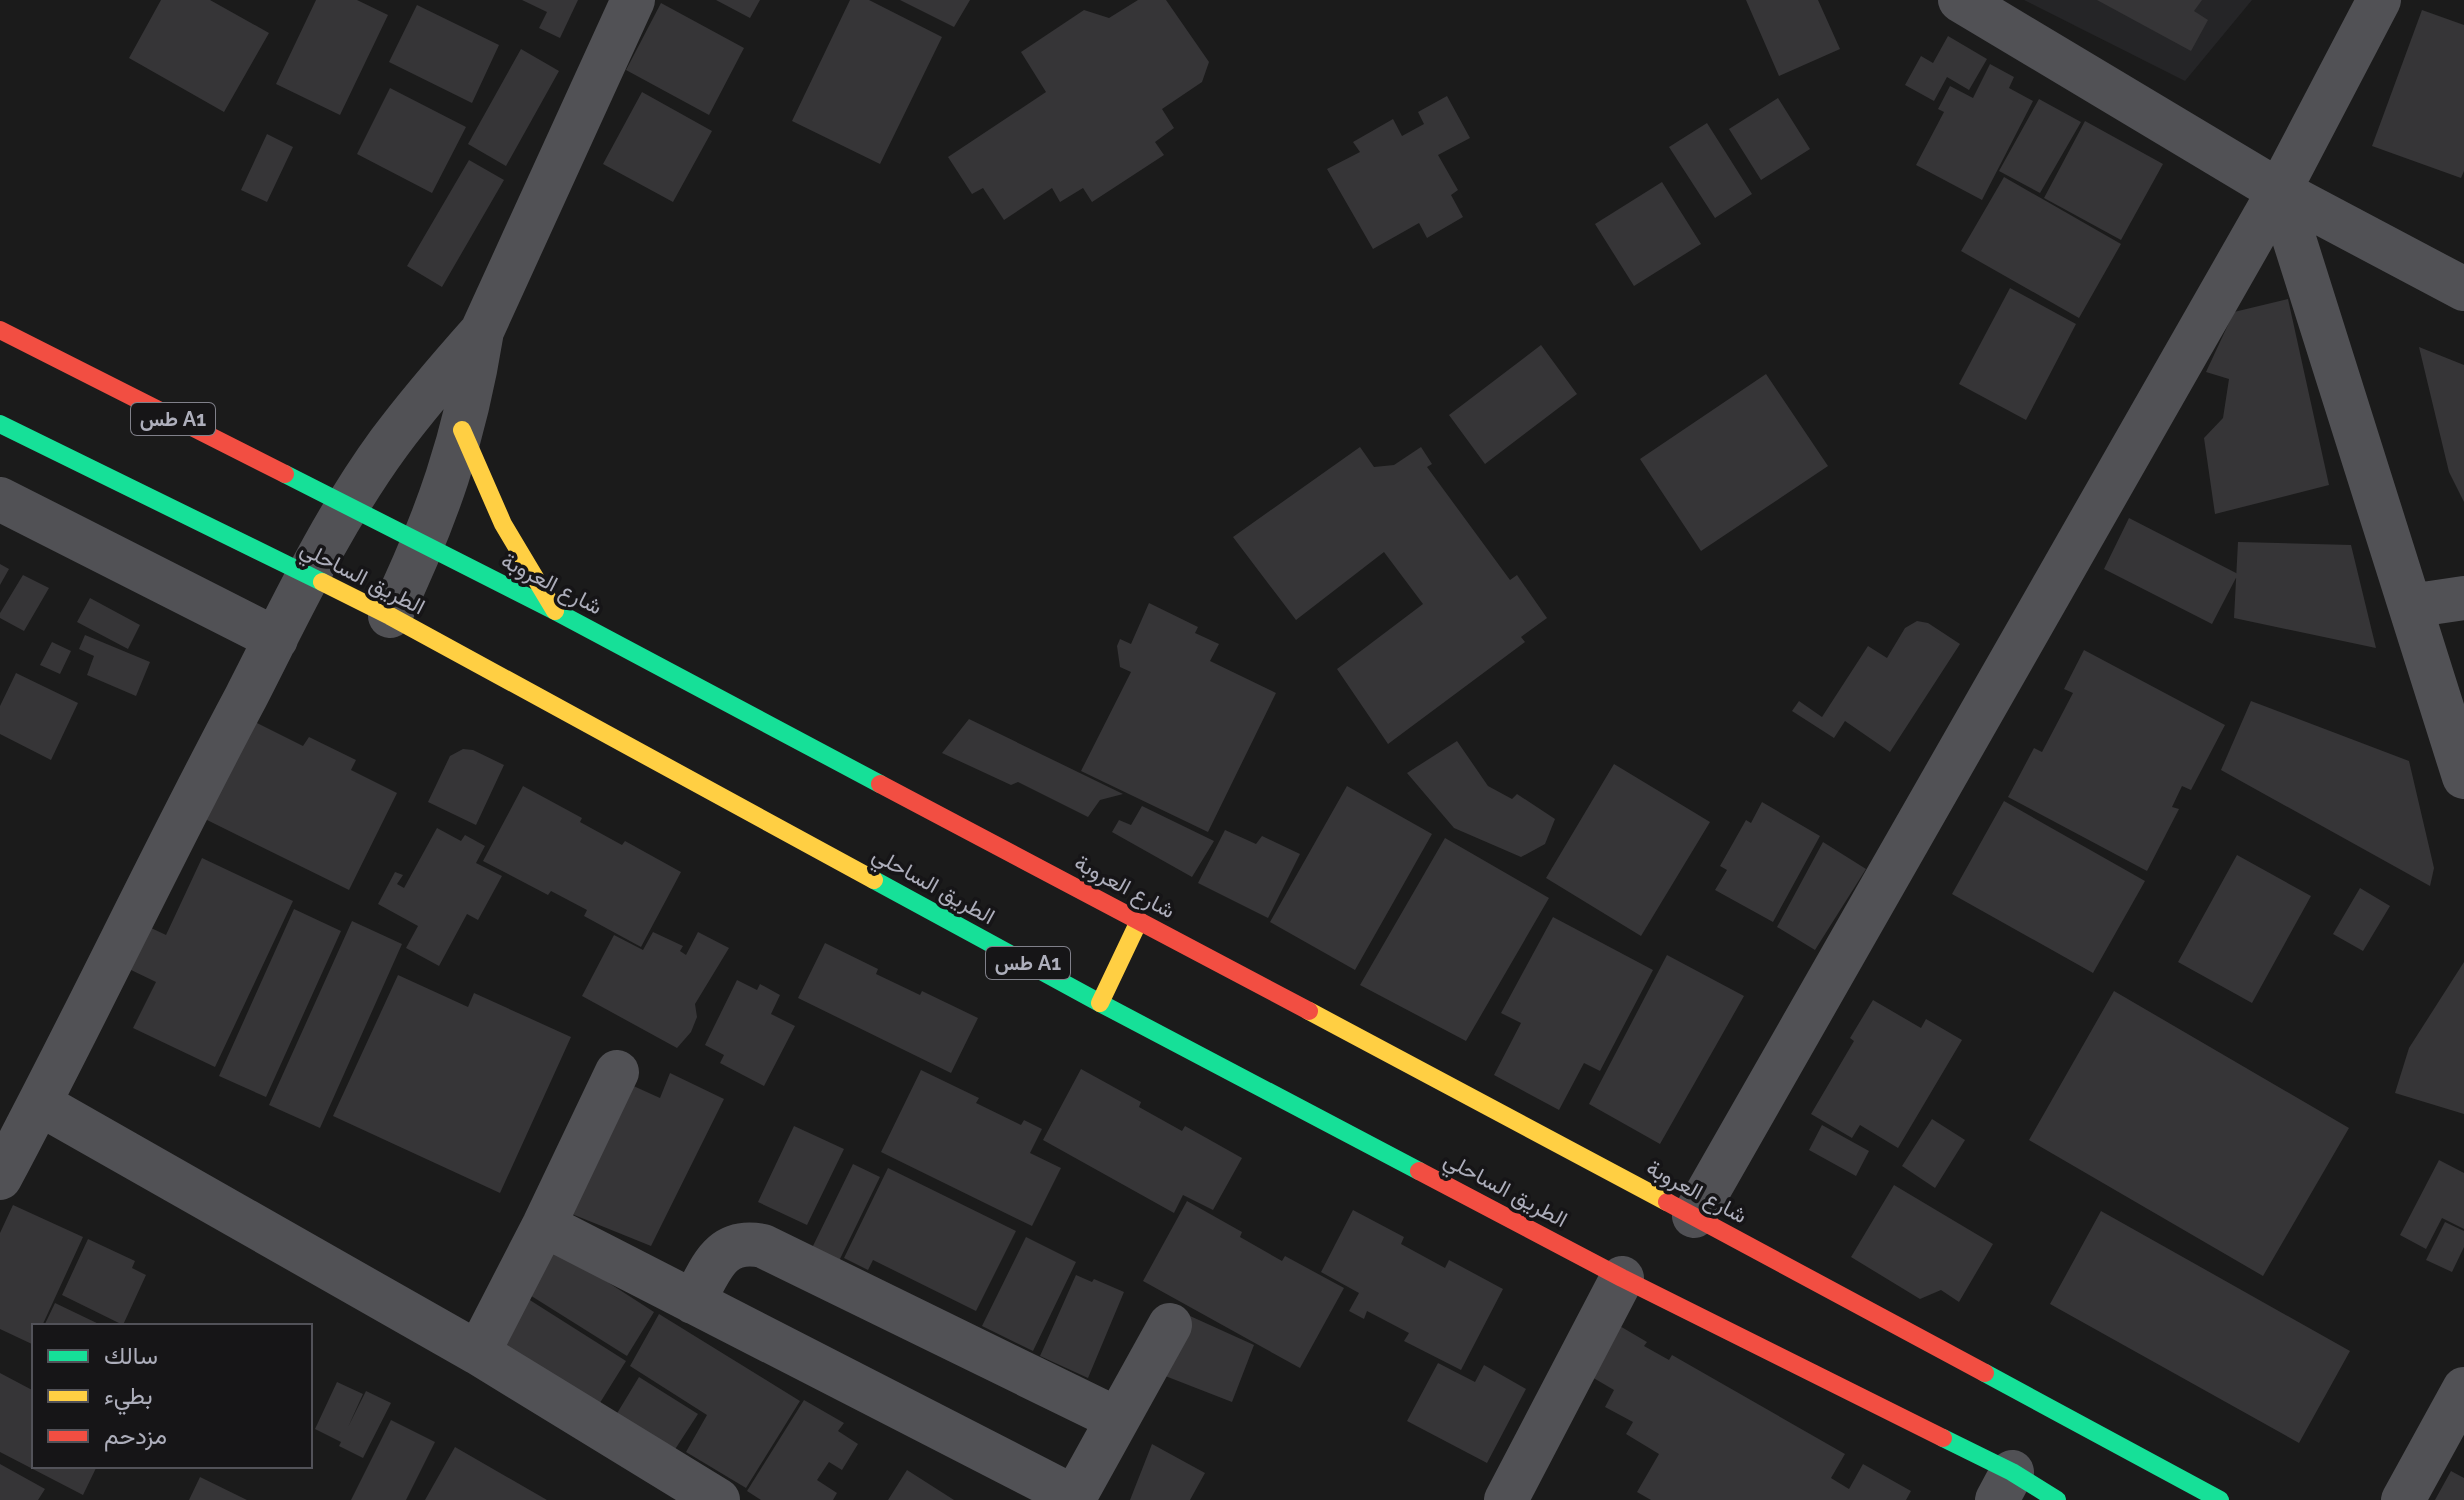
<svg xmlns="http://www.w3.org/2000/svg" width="2464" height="1500" font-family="Raleway,Vazirmatn,sans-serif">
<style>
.built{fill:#252527}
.building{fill:#363537}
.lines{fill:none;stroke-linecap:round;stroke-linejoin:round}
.street{stroke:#515155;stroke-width:44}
.fast{stroke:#16e098;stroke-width:18}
.slow{stroke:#ffcf43;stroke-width:18}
.jam{stroke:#f24e42;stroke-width:18}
.labels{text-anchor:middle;stroke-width:7;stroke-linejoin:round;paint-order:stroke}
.shield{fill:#161517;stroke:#80808a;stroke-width:2}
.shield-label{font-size:20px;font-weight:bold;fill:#adaebb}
.street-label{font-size:22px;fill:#adaebb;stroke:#161517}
</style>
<rect width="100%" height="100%" fill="#1b1b1b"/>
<path class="built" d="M 2024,0 L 2252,0 L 2185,81 Z"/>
<path class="building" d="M 161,0 L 210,0 L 269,33 L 224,112 L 129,58 Z
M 316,0 L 357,0 L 388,15 L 340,115 L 276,84 Z
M 522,0 L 578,0 L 560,38 L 539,28 L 547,12 Z
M 716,0 L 760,0 L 750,18 Z
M 850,0 L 869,0 L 942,37 L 880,164 L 792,121 Z
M 900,0 L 970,0 L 954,27 Z
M 1138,0 L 1166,0 L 1209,62 L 1202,82 L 1162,109 L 1174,128 L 1155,142 L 1164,155 L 1092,202 L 1083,188 L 1060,202 L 1052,188 L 1004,220 L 983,188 L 972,194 L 948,157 L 1046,92 L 1021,52 L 1084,10 L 1109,18 Z
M 1746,0 L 1818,0 L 1840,49 L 1779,76 Z
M 2097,0 L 2202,0 L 2194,11 L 2208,20 L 2191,51 Z
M 661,3 L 744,48 L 709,115 L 626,70 Z
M 417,5 L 499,45 L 472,103 L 389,62 Z
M 2422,10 L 2464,25 L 2464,171 L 2461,178 L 2372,146 Z
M 1948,36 L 1987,59 L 1969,90 L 1947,77 L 1934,101 L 1905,85 L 1921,56 L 1933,63 Z
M 521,49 L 559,71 L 506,166 L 468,144 Z
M 1990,64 L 2014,77 L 2009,88 L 2033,101 L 1982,200 L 1916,165 L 1944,112 L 1938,109 L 1950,86 L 1973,98 Z
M 390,88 L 466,127 L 432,193 L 357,154 Z
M 642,92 L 712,131 L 673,202 L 603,164 Z
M 1447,96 L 1470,138 L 1438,155 L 1458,190 L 1451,195 L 1463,217 L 1427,238 L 1419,223 L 1373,249 L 1327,169 L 1360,152 L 1353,142 L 1393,119 L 1402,136 L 1424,124 L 1418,112 Z
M 1778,98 L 1810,149 L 1761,180 L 1729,129 Z
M 2039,99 L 2081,122 L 2040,193 L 1999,171 Z
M 2085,121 L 2163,164 L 2121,240 L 2044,198 Z
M 1707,123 L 1752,194 L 1715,218 L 1669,147 Z
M 267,134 L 293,147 L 267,202 L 241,190 Z
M 469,160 L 504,180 L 442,287 L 407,266 Z
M 2004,177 L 2121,244 L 2079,318 L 1961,251 Z
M 1662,182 L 1701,244 L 1634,286 L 1595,224 Z
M 2010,288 L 2076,324 L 2026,420 L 1959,384 Z
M 2288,299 L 2329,485 L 2215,514 L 2204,438 L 2223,418 L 2229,379 L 2206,372 L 2234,312 Z
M 1541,345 L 1577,394 L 1485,464 L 1449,415 Z
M 2419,347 L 2464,365 L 2464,502 L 2449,472 Z
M 1766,374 L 1828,466 L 1701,551 L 1640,459 Z
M 1360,447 L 1374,467 L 1394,465 L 1421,447 L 1432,464 L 1427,467 L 1510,580 L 1517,575 L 1547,618 L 1521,637 L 1525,642 L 1388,744 L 1337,669 L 1423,604 L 1384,552 L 1296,620 L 1233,537 Z
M 2129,518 L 2238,574 L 2212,624 L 2104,569 Z
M 2238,542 L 2351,545 L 2376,648 L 2234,618 Z
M 0,564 L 9,569 L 0,585 Z
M 23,575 L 49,588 L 24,631 L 0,618 L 0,613 Z
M 90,598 L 140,625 L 128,649 L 77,622 Z
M 1149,603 L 1198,627 L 1195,633 L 1219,644 L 1210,661 L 1276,693 L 1208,832 L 1081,771 L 1131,672 L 1120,667 L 1117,646 L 1120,639 L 1131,644 Z
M 1917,621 L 1928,623 L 1960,644 L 1890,752 L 1845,721 L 1834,738 L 1792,711 L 1799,701 L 1822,717 L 1868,646 L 1887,658 L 1905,628 Z
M 85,635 L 150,662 L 136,696 L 87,675 L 94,656 L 79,649 Z
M 52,642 L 71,651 L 60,674 L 40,665 Z
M 2084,650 L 2225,725 L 2191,790 L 2182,786 L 2172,807 L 2179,809 L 2147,871 L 2008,797 L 2034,748 L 2042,752 L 2073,693 L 2064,689 Z
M 16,673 L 78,703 L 51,760 L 0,734 L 0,706 Z
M 2251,701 L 2409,761 L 2434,868 L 2430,886 L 2221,770 Z
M 969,719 L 1123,794 L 1100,800 L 1088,817 L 1018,782 L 1011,785 L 942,753 Z
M 251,720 L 303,746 L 309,737 L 356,760 L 351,770 L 397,793 L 349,890 L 203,818 Z
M 1457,741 L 1488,786 L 1512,799 L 1517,794 L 1555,819 L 1545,844 L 1521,857 L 1454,828 L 1407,773 Z
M 463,749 L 473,750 L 504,765 L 476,825 L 428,802 L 450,756 Z
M 1614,764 L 1710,822 L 1641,936 L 1546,878 Z
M 523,786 L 582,818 L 580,822 L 622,845 L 625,841 L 681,872 L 641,947 L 584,916 L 587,910 L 551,891 L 548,895 L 483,861 Z
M 1347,786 L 1432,834 L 1355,970 L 1270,922 Z
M 2004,801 L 2145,881 L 2093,973 L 1952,894 Z
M 1762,802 L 1820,836 L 1773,922 L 1715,890 L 1727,870 L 1720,866 L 1746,820 L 1751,823 Z
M 1142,806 L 1214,841 L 1192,877 L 1112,832 L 1119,820 L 1131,825 Z
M 437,828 L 461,841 L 465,835 L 485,846 L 476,863 L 502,876 L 478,920 L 467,914 L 439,966 L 406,948 L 418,926 L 378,904 L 395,872 L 403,875 L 397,884 L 404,888 Z
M 1225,830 L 1256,844 L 1262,836 L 1300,854 L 1268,918 L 1198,883 Z
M 1445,838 L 1549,898 L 1466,1041 L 1360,985 Z
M 1823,842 L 1866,869 L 1815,950 L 1777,927 Z
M 2237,855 L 2311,896 L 2252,1003 L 2178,962 Z
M 202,858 L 293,901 L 215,1067 L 133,1028 L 156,982 L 129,969 L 149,927 L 166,935 Z
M 2360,888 L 2390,906 L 2363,951 L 2333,934 Z
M 294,909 L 341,931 L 266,1097 L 219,1076 Z
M 1553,917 L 1653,970 L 1600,1071 L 1584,1063 L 1559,1110 L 1494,1075 L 1521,1023 L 1501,1013 Z
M 352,921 L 402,944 L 320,1128 L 269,1105 Z
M 653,932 L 683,946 L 680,951 L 686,955 L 698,932 L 729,948 L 695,1004 L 697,1017 L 691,1032 L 677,1048 L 582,996 L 614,935 L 643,950 Z
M 825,943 L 878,969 L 876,974 L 920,995 L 922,991 L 978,1018 L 951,1073 L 798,998 Z
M 1667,955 L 1744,996 L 1660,1144 L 1589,1104 Z
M 2464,962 L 2464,1114 L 2395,1093 L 2409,1048 Z
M 398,975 L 468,1007 L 474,993 L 571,1037 L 500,1193 L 333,1116 Z
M 737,980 L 757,990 L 760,984 L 780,995 L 771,1014 L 795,1026 L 764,1086 L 720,1063 L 724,1055 L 705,1045 Z
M 2114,991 L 2349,1128 L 2263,1276 L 2029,1140 Z
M 1873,1000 L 1921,1028 L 1926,1019 L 1962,1040 L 1898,1148 L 1860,1125 L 1852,1138 L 1811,1114 L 1854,1041 L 1850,1038 Z
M 1081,1069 L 1141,1102 L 1139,1107 L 1182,1131 L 1185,1126 L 1242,1158 L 1213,1210 L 1183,1195 L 1174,1213 L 1043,1140 Z
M 921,1070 L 979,1098 L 976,1103 L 1021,1125 L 1024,1120 L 1042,1129 L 1030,1153 L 1061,1168 L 1032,1226 L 881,1152 Z
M 670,1073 L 724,1099 L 651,1246 L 557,1208 L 618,1079 L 660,1098 Z
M 1932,1119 L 1965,1140 L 1935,1188 L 1902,1166 Z
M 1822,1125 L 1869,1151 L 1856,1176 L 1809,1150 Z
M 794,1126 L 844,1149 L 807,1225 L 758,1202 Z
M 2439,1160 L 2464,1173 L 2464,1229 L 2442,1218 L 2426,1249 L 2400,1235 Z
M 853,1164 L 880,1177 L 838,1263 L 811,1250 Z
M 888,1168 L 1016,1231 L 976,1311 L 873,1260 L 868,1270 L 844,1258 Z
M 1894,1185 L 1993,1244 L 1959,1302 L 1941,1290 L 1920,1299 L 1851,1257 Z
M 1187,1201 L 1242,1232 L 1240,1237 L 1282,1261 L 1285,1256 L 1344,1288 L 1300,1368 L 1143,1281 Z
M 13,1205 L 83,1237 L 42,1326 L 34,1326 L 34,1345 L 0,1329 L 0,1233 Z
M 1353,1210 L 1404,1237 L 1401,1244 L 1445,1268 L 1449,1260 L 1503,1289 L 1461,1370 L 1404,1341 L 1409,1333 L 1367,1311 L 1364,1319 L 1349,1311 L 1359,1293 L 1321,1272 Z
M 2101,1211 L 2350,1351 L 2299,1443 L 2050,1304 Z
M 2445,1222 L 2464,1231 L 2464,1247 L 2452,1272 L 2426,1260 Z
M 1026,1237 L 1076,1262 L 1033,1351 L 982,1326 Z
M 88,1239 L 135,1261 L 132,1268 L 146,1275 L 123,1325 L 62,1295 Z
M 553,1247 L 654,1312 L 627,1356 L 525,1292 Z
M 1076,1275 L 1092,1282 L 1094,1279 L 1124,1292 L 1088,1378 L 1040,1356 Z
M 525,1297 L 626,1361 L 598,1406 L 497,1342 Z
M 55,1303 L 103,1326 L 44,1326 Z
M 1179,1311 L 1254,1345 L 1232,1402 L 1155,1372 Z
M 659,1314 L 800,1401 L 746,1488 L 686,1452 L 707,1415 L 630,1366 Z
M 1613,1322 L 1647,1342 L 1644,1346 L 1669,1360 L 1672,1355 L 1845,1454 L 1831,1478 L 1849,1489 L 1863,1464 L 1911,1491 L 1906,1500 L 1651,1500 L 1637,1492 L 1659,1454 L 1626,1434 L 1633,1422 L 1605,1407 L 1614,1390 L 1585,1373 Z
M 1438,1363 L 1475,1382 L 1484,1365 L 1526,1389 L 1487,1463 L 1407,1421 Z
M 0,1373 L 34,1391 L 34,1466 L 97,1466 L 83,1495 L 0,1452 Z
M 639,1377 L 698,1414 L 670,1457 L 613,1420 Z
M 337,1382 L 363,1394 L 348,1427 L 366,1391 L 391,1403 L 363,1458 L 339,1446 L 341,1442 L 315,1429 Z
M 804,1400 L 844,1423 L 838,1431 L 858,1444 L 842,1470 L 829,1462 L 817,1480 L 837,1493 L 833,1500 L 761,1500 L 747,1491 Z
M 391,1420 L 435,1442 L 406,1500 L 351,1500 Z
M 1152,1444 L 1205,1473 L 1190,1500 L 1130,1500 Z
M 455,1447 L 547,1500 L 425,1500 Z
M 0,1464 L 45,1489 L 38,1500 L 0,1500 Z
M 907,1470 L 954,1500 L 888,1500 Z
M 2451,1471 L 2464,1478 L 2464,1500 L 2435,1500 Z
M 200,1477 L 247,1500 L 189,1500 Z"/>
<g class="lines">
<path class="street" d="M 1960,0 L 2279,191 L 2464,289
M 2279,191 L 2464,777
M 0,499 L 276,639
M 2410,606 L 2464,598
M 390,616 C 437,518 465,438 482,331 L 633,0
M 40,1104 L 478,1353 L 718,1500
M 0,1178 C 85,1019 161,856 246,697 C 290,611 332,521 389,443 C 418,404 450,367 482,331
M 1694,1216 L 2279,191 L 2379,0
M 544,1225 L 1074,1497
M 693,1302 C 711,1270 719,1237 763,1246 L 1117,1419
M 478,1353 L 544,1225 L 617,1072
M 1073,1500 L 1170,1325
M 1506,1500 L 1622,1278
M 1997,1500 L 2012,1472
M 2403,1500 L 2464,1389"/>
<path class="fast" d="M 0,424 L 322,582
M 285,474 L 555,611 L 880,784
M 874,880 L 1100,1003 L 1419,1171
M 1985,1373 L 2220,1500
M 1943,1438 L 2012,1472 L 2057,1500"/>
<path class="slow" d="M 462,430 L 503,524 L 555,611
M 322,582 L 390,616 L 874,880
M 1100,1003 L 1139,921
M 1309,1011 L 1667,1202"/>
<path class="jam" d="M 0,330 L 285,474
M 880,784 L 1309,1011
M 1419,1171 L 1622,1278 L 1943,1438
M 1667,1202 L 1985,1373"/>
</g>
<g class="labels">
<g class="shield">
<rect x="131" y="403" width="84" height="32" rx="6"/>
<rect x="986" y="947" width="84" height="32" rx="6"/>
</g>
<g class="shield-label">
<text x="173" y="426">طس A1</text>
<text x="1028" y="970">طس A1</text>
</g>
<g class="street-label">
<text transform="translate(363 577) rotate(27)" y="8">الطريق الساحلي</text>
<text transform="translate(552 583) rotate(27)" y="8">شارع العروبة</text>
<text transform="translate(934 885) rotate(29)" y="8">الطريق الساحلي</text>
<text transform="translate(1125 886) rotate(28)" y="8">شارع العروبة</text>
<text transform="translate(1506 1189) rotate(28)" y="8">الطريق الساحلي</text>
<text transform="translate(1697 1191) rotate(28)" y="8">شارع العروبة</text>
</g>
</g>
<rect x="32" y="1324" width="280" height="144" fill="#161517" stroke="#525259" stroke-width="2"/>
<rect x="48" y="1350" width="40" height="12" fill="#16e098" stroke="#525259" stroke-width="2"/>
<text x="104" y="1364" font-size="24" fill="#adaebb">سالك</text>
<rect x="48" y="1390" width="40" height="12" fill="#ffcf43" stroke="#525259" stroke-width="2"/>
<text x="104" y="1404" font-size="24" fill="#adaebb">بطيء</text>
<rect x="48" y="1430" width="40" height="12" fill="#f24e42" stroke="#525259" stroke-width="2"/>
<text x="104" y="1444" font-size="24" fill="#adaebb">مزدحم</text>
</svg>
